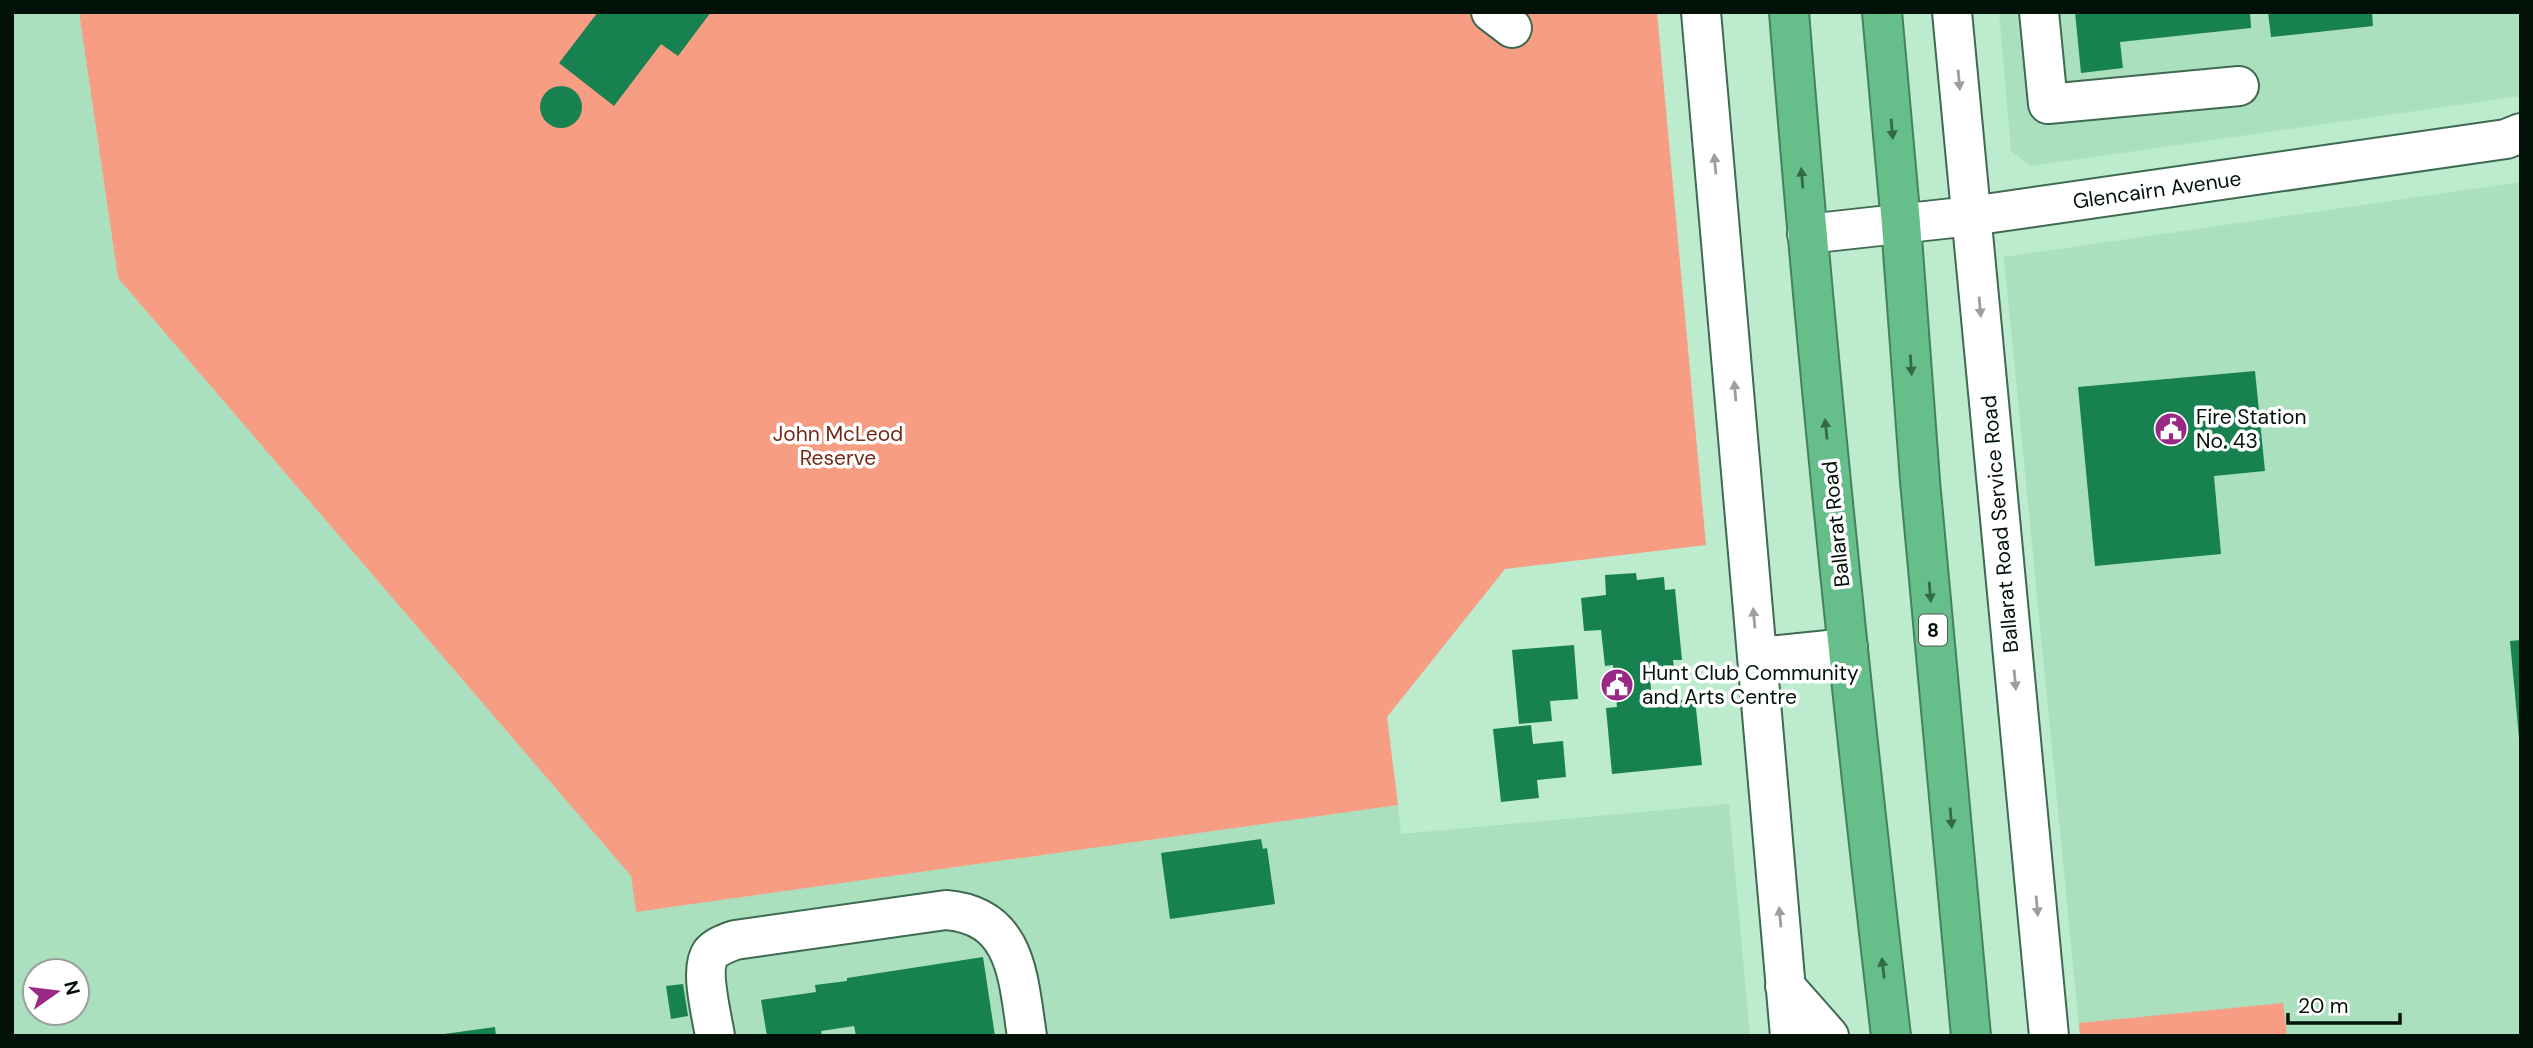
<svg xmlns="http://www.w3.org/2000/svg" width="2533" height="1048" font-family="'DM Sans',sans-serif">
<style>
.built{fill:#aae0bd;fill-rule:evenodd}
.green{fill:#f69d83}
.building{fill:#17814f}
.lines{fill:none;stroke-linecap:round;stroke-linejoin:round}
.minor-casing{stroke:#3f6950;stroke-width:42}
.highway-casing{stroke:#43825c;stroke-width:42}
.minor{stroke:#fff;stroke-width:38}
.highway{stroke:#66be8a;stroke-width:38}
.oneway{fill:#9aa09c}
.oneway2{fill:#346849}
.labels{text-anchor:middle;stroke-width:7;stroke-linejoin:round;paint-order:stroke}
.shield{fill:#fff;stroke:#4e5952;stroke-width:2}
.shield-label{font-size:19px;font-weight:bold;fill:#021208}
.street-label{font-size:21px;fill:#021208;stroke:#fff}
.poi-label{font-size:21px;fill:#021208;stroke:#fff;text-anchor:start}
.park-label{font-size:21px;fill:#732a15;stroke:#fff}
</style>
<rect width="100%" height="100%" fill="#bcebcd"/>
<path class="built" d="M 12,12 L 79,12 L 118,278 L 631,876 L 636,912 L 1398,805 L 1401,834 L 1729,804 L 1750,1036 L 12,1036 ZM 35,971 L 77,971 L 77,1013 L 35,1013 Z
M 1999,12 L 2521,12 L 2521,96 L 2030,166 L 2011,151 Z
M 2521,182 L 2521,1036 L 2080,1036 L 2004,257 Z"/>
<path class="green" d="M 79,12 L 1657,12 L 1706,545 L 1505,569 L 1387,717 L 1398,805 L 636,912 L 631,876 L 118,278 Z
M 2283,1003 L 2287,1036 L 2080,1036 L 2079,1023 Z"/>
<path class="building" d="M 598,12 L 711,12 L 678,56 L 661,44 L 614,106 L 559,63 Z
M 2075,12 L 2250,12 L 2251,28 L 2120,42 L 2123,68 L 2081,73 Z
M 2268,12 L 2372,12 L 2373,26 L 2271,37 Z
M540 107a21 21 0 1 1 42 0a21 21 0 1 1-42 0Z
M 2255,371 L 2265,471 L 2214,476 L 2221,554 L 2095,566 L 2078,387 Z
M 1636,573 L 1637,580 L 1664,577 L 1665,590 L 1675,589 L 1682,660 L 1673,660 L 1675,675 L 1650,677 L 1652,703 L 1695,699 L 1702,765 L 1612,774 L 1606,708 L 1617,707 L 1613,665 L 1605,666 L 1601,630 L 1584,631 L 1581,598 L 1606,595 L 1605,575 Z
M 2521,640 L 2521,738 L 2519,738 L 2510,641 Z
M 1574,645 L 1578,699 L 1550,701 L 1552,721 L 1519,724 L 1512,650 Z
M 1531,725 L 1533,744 L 1563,741 L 1566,777 L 1537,780 L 1539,798 L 1501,802 L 1493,729 Z
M 1261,839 L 1263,849 L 1267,848 L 1275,904 L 1170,919 L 1161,853 Z
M 983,957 L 995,1036 L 856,1036 L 854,1026 L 821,1031 L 822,1036 L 767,1036 L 761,1000 L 816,992 L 815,985 L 847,981 L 847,978 Z
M 683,984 L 688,1016 L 671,1019 L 666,986 Z
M 495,1027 L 496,1036 L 444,1036 L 444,1034 Z"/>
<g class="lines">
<defs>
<path id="minor" d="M 1491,12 L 1512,28
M 1701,12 L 1790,1036
M 1952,12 L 2049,1036
M 2039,12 L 2048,104 L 2239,86
M 1807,234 L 1971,216 L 2506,139 L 2521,133
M 1758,657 L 1848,648
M 1785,986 L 1829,1036
M 715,1036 C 712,1016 699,969 711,953 C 717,946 727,943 735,940 L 946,910 C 1018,916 1018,979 1027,1036"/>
<path id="highway" d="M 1789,12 C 1816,354 1851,695 1891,1036
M 1882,12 L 1901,224 L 1920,481 L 1971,1036"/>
</defs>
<use href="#minor" class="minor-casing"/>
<use href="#highway" class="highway-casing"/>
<use href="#minor" class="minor"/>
<use href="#highway" class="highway"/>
</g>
<defs><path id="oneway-solid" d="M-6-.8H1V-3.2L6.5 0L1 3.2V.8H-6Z" transform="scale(1.75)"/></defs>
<g class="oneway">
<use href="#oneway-solid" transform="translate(1959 80) rotate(85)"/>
<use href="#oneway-solid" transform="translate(1715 164) rotate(-95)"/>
<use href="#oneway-solid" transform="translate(1980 307) rotate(85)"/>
<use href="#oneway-solid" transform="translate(1735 391) rotate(-95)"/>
<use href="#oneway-solid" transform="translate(1754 618) rotate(-95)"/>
<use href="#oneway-solid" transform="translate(2015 680) rotate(85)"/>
<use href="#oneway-solid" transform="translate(2037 906) rotate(85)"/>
<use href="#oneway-solid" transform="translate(1780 917) rotate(-95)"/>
</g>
<g class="oneway2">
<use href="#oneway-solid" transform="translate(1892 129) rotate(85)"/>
<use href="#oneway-solid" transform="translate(1802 178) rotate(-95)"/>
<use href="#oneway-solid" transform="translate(1911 365) rotate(86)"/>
<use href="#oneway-solid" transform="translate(1826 429) rotate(-96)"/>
<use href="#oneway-solid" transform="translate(1930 592) rotate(85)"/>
<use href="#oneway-solid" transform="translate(1951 818) rotate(85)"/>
<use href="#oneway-solid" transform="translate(1883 968) rotate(-97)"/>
</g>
<defs>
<symbol id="civic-disc" viewBox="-11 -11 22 22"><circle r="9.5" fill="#9a2885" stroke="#fff"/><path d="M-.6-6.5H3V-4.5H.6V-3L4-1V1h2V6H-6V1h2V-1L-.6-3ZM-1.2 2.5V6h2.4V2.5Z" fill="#fff"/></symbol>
</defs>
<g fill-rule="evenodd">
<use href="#civic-disc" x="2152" y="410" width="38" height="38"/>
<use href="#civic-disc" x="1598" y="666" width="38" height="38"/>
</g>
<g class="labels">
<rect class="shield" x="1919" y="614.5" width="28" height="31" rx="5"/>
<g class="shield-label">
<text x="1933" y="637">8</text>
</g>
<g class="street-label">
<text transform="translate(2157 190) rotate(-8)" y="7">Glencairn Avenue</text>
<text transform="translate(1836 524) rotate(-96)" y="7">Ballarat Road</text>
<text transform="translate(2000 524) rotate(-95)" y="7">Ballarat Road Service Road</text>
</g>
<g class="poi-label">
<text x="2196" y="424">Fire Station<tspan x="2196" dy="24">No. 43</tspan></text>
<text x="1642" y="680">Hunt Club Community<tspan x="1642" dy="24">and Arts Centre</tspan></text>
</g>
<g class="park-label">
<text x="838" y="441">John McLeod<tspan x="838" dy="24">Reserve</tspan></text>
</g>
</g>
<rect width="2533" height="1048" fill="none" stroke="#021208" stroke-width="28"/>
<g transform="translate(56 992) rotate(76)"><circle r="33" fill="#ffffff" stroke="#9aa09c" stroke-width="2"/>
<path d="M0-5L12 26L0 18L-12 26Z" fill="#9a2885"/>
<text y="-10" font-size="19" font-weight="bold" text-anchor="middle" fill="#021208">N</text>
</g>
<path d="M2288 1013v10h112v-10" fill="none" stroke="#021208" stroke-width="3.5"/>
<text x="2298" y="1013" font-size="21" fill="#021208" stroke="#ffffff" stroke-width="5" paint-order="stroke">20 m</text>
</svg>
